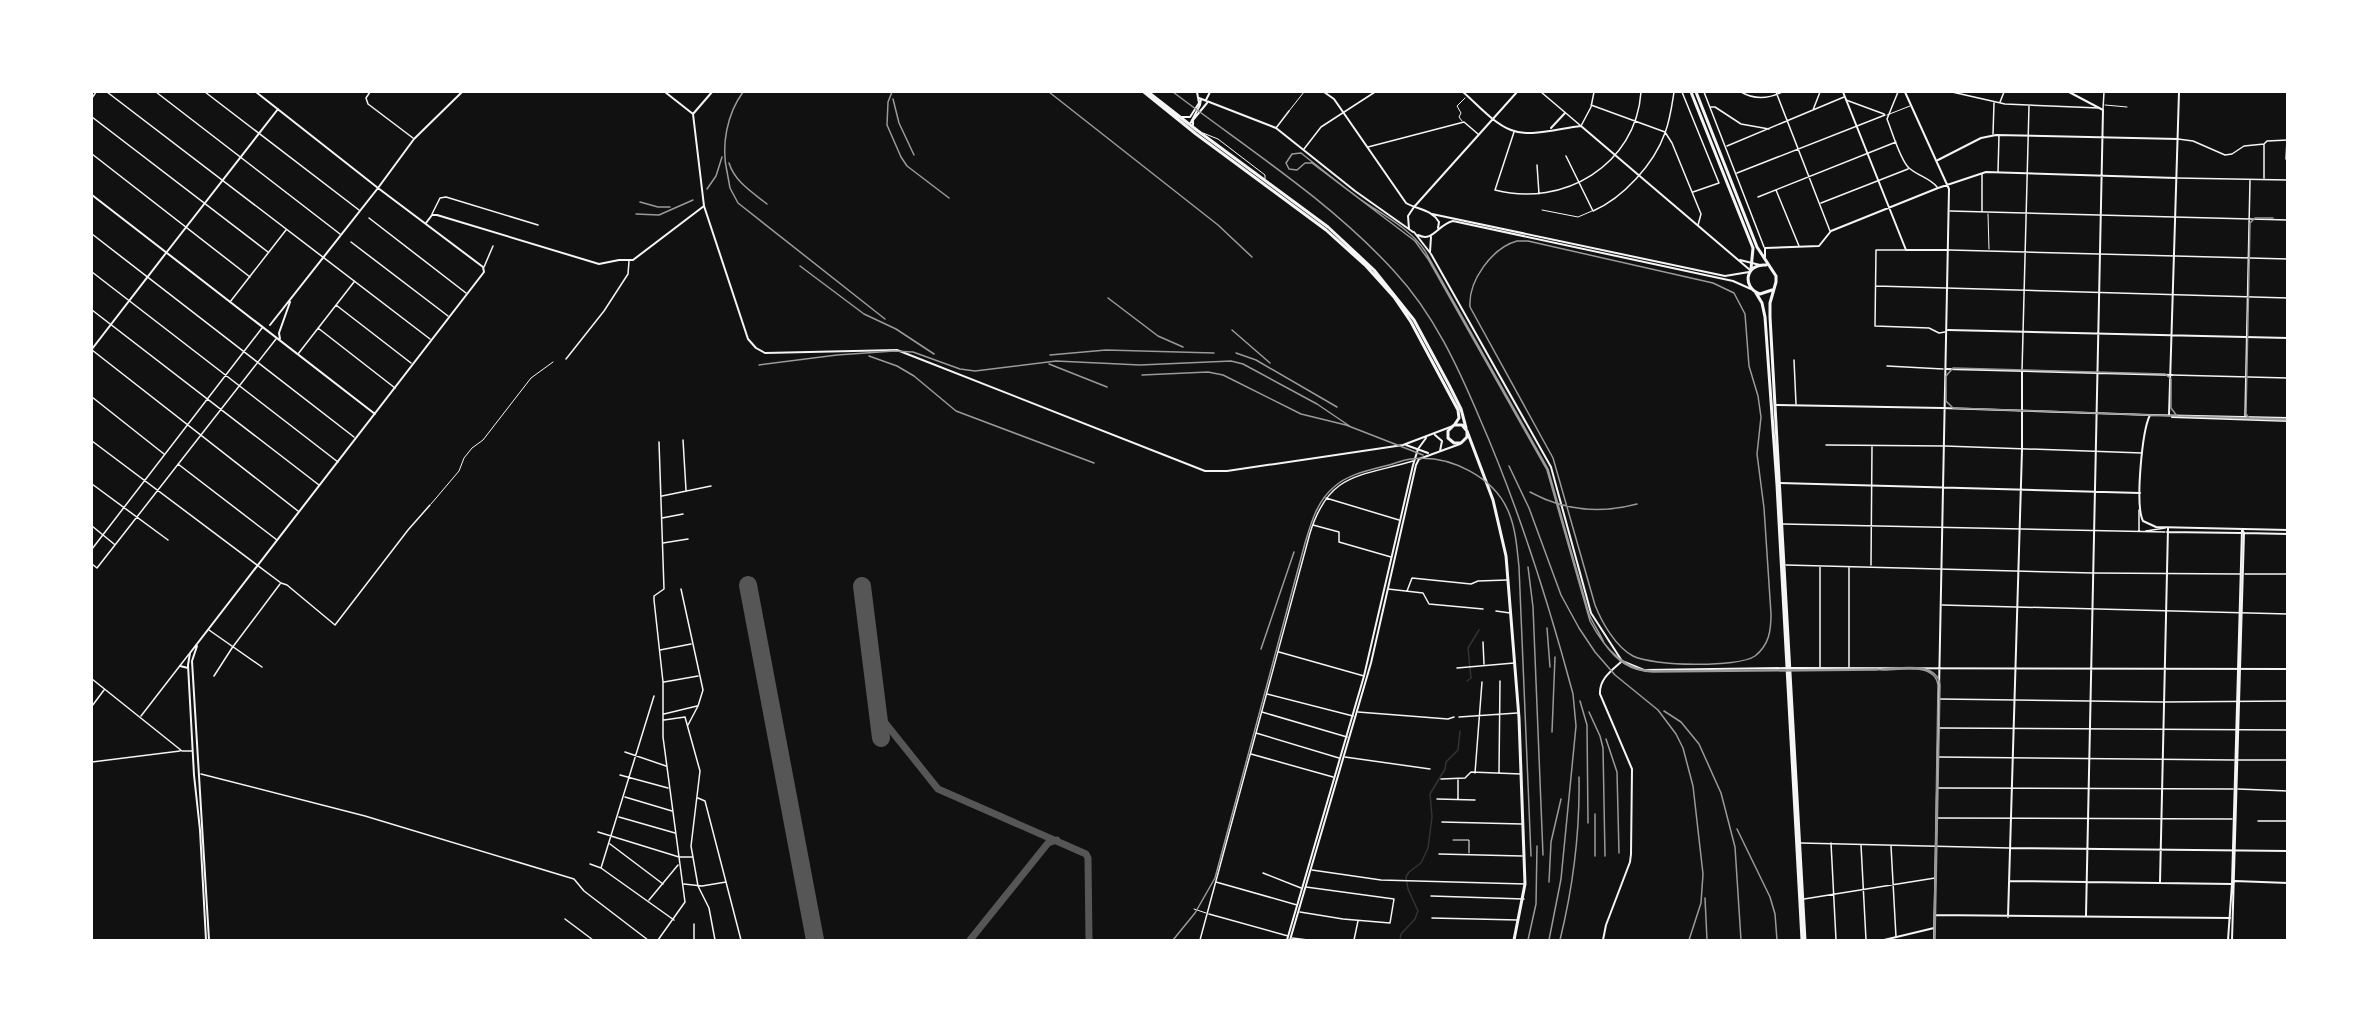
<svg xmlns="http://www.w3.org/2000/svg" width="2379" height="1032" font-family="'Exo 2',sans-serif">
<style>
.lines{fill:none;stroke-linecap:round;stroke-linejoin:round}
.stream{stroke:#333;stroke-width:1.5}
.taxiway{stroke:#565656;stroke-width:7}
.runway{stroke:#565656;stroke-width:18}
.service{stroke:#f5f5f5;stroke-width:1}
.pedestrian{stroke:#f5f5f5;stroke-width:1}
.minor{stroke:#f5f5f5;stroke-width:1.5}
.tertiary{stroke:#f5f5f5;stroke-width:2}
.secondary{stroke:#f5f5f5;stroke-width:2}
.primary{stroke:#f5f5f5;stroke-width:3}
.tram{stroke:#9a9a9a;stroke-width:1.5}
.rail{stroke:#9a9a9a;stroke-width:1.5}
</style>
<rect width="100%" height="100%" fill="#111"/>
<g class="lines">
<path class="stream" d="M 1467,681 L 1471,678 L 1468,648 L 1479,630
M 1400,940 L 1401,934 L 1415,919 L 1418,911 L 1408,889 L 1406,877 L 1409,872 L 1421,863 L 1428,848 L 1432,817 L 1430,794 L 1445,769 L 1446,762 L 1458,750 L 1460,731"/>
<path class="taxiway" d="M 878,714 L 938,789 L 1086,854 L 1088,858 L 1089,940
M 970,940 L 1048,843 L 1057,840"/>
<path class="runway" d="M 748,585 L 815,940
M 862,586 L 881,738"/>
<path class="service" d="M 2105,105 L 2127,107
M 1887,115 L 1910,106
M 1462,121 L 1459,117 L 1461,113 L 1457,106 L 1465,98
M 1203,133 L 1218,139 L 1265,175 L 1265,179
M 1542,210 L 1578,217 L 1592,211
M 1988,214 L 1989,249
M 431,504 L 459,471 L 464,458 L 472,448 L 483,440 L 531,378 L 553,362
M 1453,840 L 1469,840 L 1469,853
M 1194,909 L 1206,913"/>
<path class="pedestrian" d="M 1289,111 L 1304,92"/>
<path class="minor" d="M 107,92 L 430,339
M 156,92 L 340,234
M 205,92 L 359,210
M 370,92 L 366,98 L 368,104 L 413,138
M 1541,92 L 1581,126 L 1591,107 L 1594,92
M 1682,92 L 1719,183 L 1693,192
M 1704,92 L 1764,247
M 1741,92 C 1755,100 1768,99 1782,92
M 1776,92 L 1830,231
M 1898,92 L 1887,119 C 1892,131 1900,160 1909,168 C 1918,176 1930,178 1937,187
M 1952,92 L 2005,104 L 2099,108
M 92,98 L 96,92
M 1846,100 L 1884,114
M 2000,102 L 2004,92
M 1591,105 L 1665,132 L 1672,143 L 1701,214 L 1698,225
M 1711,107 L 1715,107 L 1741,124 L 1769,129
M 2103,109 L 2104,92
M 1813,110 L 1820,92
M 92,117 L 268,252
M 1276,128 L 1289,111
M 1514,132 L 1495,190 C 1563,208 1636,165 1641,92
M 1993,134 L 1994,103
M 2178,139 L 2193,141 L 2225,155 L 2232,154 L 2244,146 L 2264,144
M 1727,146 L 1844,97
M 1368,147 L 1464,122 L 1478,134
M 1304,149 L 1321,127 L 1375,92
M 92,154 L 250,277
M 1566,156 L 1593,211 C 1623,198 1654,164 1665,133 C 1670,120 1672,105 1674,92
M 2286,159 L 2288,121
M 1537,165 L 1539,194
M 1998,172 L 1999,135
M 1737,173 L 1885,115
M 2177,178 L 2288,180
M 2264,178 L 2264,144 L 2267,141 L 2288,140
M 1776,190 L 1799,246
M 1758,197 L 1896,142
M 1821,203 L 1908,169
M 1950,211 L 2288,220
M 1982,212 L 1982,174
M 432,214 L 440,198 L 446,197 L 538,225
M 369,218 L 466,293
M 92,234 L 354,437
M 351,242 L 448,316
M 1906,250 L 1876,250 L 1875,326 L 1929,328 L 1939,333 L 1945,332
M 1950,250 L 2288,259
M 484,267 L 493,246
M 92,272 L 338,462
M 1876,286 L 2288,298
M 230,302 L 286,230
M 336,305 L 411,363
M 92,310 L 319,485
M 318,328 L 395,388
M 92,350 L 298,511
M 298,354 L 354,282
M 566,359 L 604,311 L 628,274 L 629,261
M 1794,360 L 1796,404
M 1887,366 L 1943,369
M 2022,371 L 2029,106
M 2172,375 L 2288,378
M 92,397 L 164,454
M 2245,416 L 2250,180
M 683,440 L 686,490
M 92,441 L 281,583 L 287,585 L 335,625 L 408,530 L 430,505
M 1826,445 L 1945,446 L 2142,453
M 178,464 L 277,540
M 92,484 L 168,540
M 662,496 L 711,486
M 1326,498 L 1399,520
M 2139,510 L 2139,531
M 662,518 L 683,514
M 1783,524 L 2165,532
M 1313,525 L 1339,532 L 1339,542 L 1391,557
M 92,526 L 114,544
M 2146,531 L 2165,528
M 663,543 L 688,539
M 92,549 L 262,328
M 92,564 L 97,568 L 276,339
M 1786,565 L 2093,573 L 2240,574
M 1871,565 L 1872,447
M 2245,574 L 2288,574
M 681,589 L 703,690 L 698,706 L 688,725
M 1388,589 L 1423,593 L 1429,604 L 1483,609
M 1407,591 L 1412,578 L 1471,584 L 1478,581 L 1507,580
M 1942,605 L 2288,614
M 1496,611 L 1510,613
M 209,630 L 262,667
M 1483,642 L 1484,664
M 660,650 L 691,644
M 1279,652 L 1364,676
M 1820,667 L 1820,567
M 1849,667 L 1849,567
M 1457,668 L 1514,663
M 214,676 L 232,648 L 280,584
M 92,679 L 182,751 L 192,751
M 664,682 L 698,676
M 1267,694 L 1353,716
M 1940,699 L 2164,702 L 2288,701
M 92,706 L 104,690
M 1262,712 L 1347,737
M 1358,712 L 1448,719 L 1454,717
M 664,714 L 697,706
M 141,716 L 189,654
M 1459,717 L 1517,713
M 664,720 L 685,717 L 700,771 L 691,846 L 698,886 L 709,908 L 715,940
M 1939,728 L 2288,730
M 1256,733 L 1339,758
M 625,752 L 666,766
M 1251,754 L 1333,777
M 1345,757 L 1430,769
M 1939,757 L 2234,760
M 2238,760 L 2288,760
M 92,762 L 180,751
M 1475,773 L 1482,682
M 1499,773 L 1500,681
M 201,774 L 365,816 L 574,879 L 584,891 L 648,940
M 620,775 L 668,788
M 1441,779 L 1465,778 L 1471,772 L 1521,774
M 1938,788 L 2233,789
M 2238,789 L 2288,791
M 625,797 L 672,811
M 698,798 L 705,801 L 741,940
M 1437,799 L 1475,800
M 1458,799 L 1458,780
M 619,817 L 675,833
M 1937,818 L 2232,819
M 2258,821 L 2288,821
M 1442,822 L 1522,824
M 598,832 L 679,857 L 692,857
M 1801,843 L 2009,848
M 1831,843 L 1836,940
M 610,844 L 663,884
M 1861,845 L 1866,940
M 1891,846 L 1896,937
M 1439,854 L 1522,856
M 590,864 L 601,868 L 674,920
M 601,868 L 654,696
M 1312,870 L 1381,880 L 1525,884
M 1263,873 L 1301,888
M 1216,882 L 1297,905
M 684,884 L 702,886 L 726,882
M 1431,896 L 1524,899
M 1804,899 L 1935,878
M 649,900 L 678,865
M 1300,912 L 1343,919 L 1390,923 L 1394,899 L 1306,887
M 1209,914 L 1288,936
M 1432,918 L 1518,920
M 565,919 L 593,940
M 1292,938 L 1308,940
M 658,940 L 685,902 L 663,737 L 663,682 L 654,600 L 654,596 L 664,589 L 659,442
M 694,940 L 694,924
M 1200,940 L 1310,533 C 1329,472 1359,477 1413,461
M 1354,940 L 1358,921"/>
<path class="tertiary" d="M 256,92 L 378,188
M 1463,92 C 1477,104 1493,123 1511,130 C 1531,138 1560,128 1581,126 L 1750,270
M 1843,92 L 1906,250 L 1949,250
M 1905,92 L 1949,189 L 1934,940
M 2069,92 L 2103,110 L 2086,915
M 1551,128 L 1565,113
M 1938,160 L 1981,138 L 1996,135 L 2178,139
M 1414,207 L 1517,92
M 426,223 L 432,215 L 437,215 L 599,264 L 619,260 L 633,260 L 704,206
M 166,253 L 278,109
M 1765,257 L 1765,248 L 1819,246 L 1831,231 L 1938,188 L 1986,172 L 2176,178
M 1740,260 L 1760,265
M 1948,330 L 2288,338
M 1947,369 L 2172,375
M 1775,405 L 1942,408 L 2150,415
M 2169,415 L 2179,92
M 1780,483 L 2140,493
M 2167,532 L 2241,533
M 1791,668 L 2288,669
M 2011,848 L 2288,851
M 2010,881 L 2232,884 L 2235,881 L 2288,883
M 2160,882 L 2168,528
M 1935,915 L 2230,918
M 2008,917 L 2022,450 L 2022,372
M 1884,940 L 1934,928"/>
<path class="secondary" d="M 665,92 L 693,114
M 1324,92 L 1334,99 L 1406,203 C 1418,210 1431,209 1439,222 L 1438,228
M 1199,98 L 1276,128 L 1355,191 L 1413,232
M 1206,100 L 1210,92
M 693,114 L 704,206 L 748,339 L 756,348 L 765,353 L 897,350 L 1205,471 L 1227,471 L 1403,445 L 1453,426
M 693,114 L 712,92
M 1182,117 L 1190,117 L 1199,103 L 1197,92
M 1190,124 L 1200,105 L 1201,99
M 1193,125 L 1193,120 L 1207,103
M 92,195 L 375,414
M 1432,214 L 1725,276 L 1749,272
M 1409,229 L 1408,216 L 1414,207
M 1414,232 L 1431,254 L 1551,467 L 1591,613 L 1622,661 L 1644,670 L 1787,668
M 1418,235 C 1433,243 1438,224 1453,221 L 1733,281 L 1751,289
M 1430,252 L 1431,237
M 270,325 L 378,188 L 414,139 L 462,92
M 280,339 L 279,333 L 290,302
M 92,349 L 166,253
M 2172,417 L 2288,421
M 2288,418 L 2150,415 C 2142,431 2135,505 2143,521 L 2156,527 L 2288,530
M 1435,435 L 1442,441 L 1440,451
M 1406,445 L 1428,453
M 2244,533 L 2288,534
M 197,646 L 192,661 L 209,940
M 180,666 L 188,668
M 206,940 L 200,830 L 194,775 L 188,665 L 190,653 L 484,272 L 483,267 L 378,188
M 1287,940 L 1364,676 L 1413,465 L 1418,449 L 1426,438
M 1290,940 L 1371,663 L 1416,465 L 1419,459 L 1460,444
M 1603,940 L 1606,925 L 1630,862 L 1631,854 L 1632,769 L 1600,694 C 1599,679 1612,670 1622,661
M 2228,940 L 2232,884 L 2242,529
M 2232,940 L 2244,533 L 2242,529"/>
<path class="primary" d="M 1144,92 L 1196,134 L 1326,230 L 1366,266 L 1394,297 L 1411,322 L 1458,410 L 1459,418 L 1455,424
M 1148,92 L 1198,131 L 1328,227 L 1374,270 L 1414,320 L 1449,385 L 1461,409 L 1466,428
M 1691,92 L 1753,248 L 1751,269
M 1696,92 L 1757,247 L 1776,276 L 1776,282 L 1770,303 L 1770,317 L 1805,940
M 1766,265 C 1746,263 1741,287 1760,294 L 1772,290
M 1756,293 L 1762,303 L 1765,317 L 1777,485 L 1802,940
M 1467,431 L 1467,437 L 1461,443 L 1454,443 L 1448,438 L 1448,431 L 1454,425 L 1462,425 L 1467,431 L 1493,500 L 1506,556 L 1519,718 L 1525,884 L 1514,940"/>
<path class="tram" d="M 2249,418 L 2246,414 L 2250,223 L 2255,218 L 2273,218
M 2288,419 L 2177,416 L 2171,408 L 2171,379 L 2165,374 L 1953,368 L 1946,376 L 1946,401 L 1953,408 L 2288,420
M 1934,940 L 1938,685 C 1935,662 1900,670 1882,670 L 1877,669 L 1653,671 C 1623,670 1603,646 1590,621 L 1547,470 L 1428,259 L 1415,241 L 1312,163 L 1305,163 L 1297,170 L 1289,169 L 1286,163 L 1292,154 L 1301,153 C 1320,168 1339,184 1360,199 C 1381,214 1410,228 1425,251 L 1548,469 L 1589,614 C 1593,624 1600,633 1604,643 C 1617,661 1630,671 1653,672 L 1877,670 L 1883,669 C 1901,668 1937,661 1940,685 L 1935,940"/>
<path class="rail" d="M 892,92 L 888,102 L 887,125 L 901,157 L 907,166 L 949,198
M 1049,92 L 1218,225 L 1252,257
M 1173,92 C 1248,149 1330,201 1394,271 C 1434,314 1458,367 1480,419 C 1519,508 1548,601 1573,694 L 1576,726 L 1561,879 L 1549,940
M 893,99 L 899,123 L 914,155
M 729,163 C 735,182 752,192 767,204
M 726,166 L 730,188 L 738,203 L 885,319
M 727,172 C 721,145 727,114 743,92
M 707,189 L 716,176 L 722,157
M 640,202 L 658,207 L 670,207
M 636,214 L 659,215 L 693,200
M 1517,241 L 1528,241 L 1713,283 L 1734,293 L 1745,314 L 1749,366 L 1758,396 L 1761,417 L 1757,454 L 1764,508 L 1771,614 C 1771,631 1769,645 1755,656 C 1738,668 1652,666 1633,656 C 1616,647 1602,623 1595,605 L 1553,458 L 1470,307 C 1468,281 1492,248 1517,241 Z
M 800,266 L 864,314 L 896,329 L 934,354
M 1108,298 L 1158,336 L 1183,347
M 1232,330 L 1270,363
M 1236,353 L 1256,360 L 1337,407
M 1050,355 L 1106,350 L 1214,353
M 869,356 L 897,366 L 914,376 L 956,411 L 1094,463
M 1049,364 L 1107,387
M 759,365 L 837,355 L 894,351 L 913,352 L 960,369 L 975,371 L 1056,361 L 1140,365 L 1231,361 L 1243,364 L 1317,404 L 1351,427
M 1142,375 L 1208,372 L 1223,375 L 1301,414 L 1346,425 L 1423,455
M 1509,466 L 1529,508 L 1561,595 L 1579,628 L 1595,652 L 1615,675 L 1658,710 L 1676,734 L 1683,748 L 1693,786 L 1703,874 L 1701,903 L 1689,940
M 1530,492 C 1563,510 1600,514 1637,504
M 1528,567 L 1533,607 L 1543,855
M 1547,628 L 1550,667
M 1261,649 L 1294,552
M 1580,701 L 1587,725 L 1588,823
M 1664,711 L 1681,722 L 1699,744 L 1721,793 L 1735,847 L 1741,940
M 1589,712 L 1600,736 L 1603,748 L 1605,856
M 1552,732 L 1555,657
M 1606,739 L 1617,772 L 1619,853
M 1595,814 L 1595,856
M 1737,829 L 1770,897 L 1775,914 L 1777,940
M 1549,882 L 1551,842 L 1561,799
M 1705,898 L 1707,940
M 1173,940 L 1195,913 L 1215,878 L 1305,543 C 1311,523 1317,501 1334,487 C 1348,474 1370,470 1389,465 C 1396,463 1403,460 1411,459 C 1449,454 1495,477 1509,513 C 1516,530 1517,549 1519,567 L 1531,856
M 1528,940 L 1536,904 L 1537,846
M 1560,940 C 1573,887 1580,832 1579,777"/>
</g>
<rect width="2379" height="1032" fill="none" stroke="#ffffff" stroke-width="186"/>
</svg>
